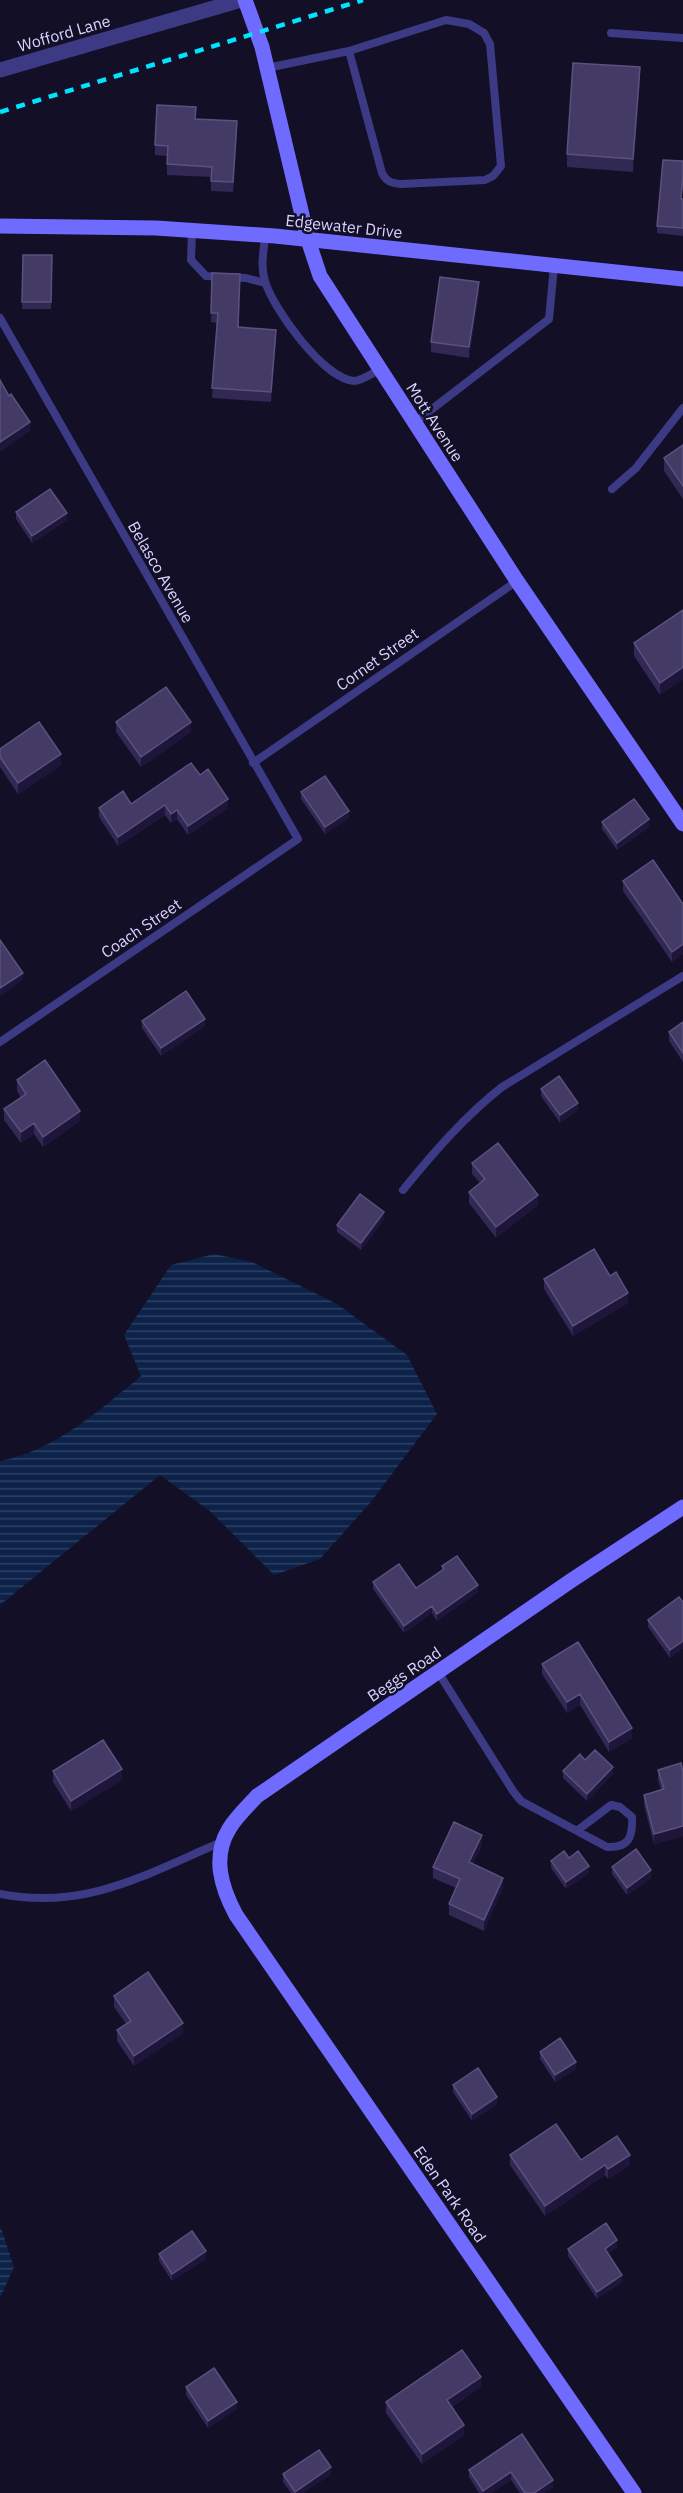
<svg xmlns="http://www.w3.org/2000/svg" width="683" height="2493" font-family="'IBM Plex Sans',sans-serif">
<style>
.water{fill:url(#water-rules)}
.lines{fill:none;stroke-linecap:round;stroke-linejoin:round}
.lane{stroke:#3d3a85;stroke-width:8}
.street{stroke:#3d3a85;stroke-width:15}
.secondary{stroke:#6f6bff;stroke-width:15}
.rail{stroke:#00e5ff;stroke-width:4.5;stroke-dasharray:9 8;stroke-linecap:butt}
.wall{fill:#312854}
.shaded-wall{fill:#1d163a}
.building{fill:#433a66;stroke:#5a527e;stroke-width:1.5}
.labels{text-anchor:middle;stroke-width:5;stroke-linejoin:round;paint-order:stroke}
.street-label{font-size:16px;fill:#d9d4ff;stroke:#130f26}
</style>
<defs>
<pattern id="water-rules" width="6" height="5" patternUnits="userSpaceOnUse" patternTransform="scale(1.5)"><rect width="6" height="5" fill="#0c2248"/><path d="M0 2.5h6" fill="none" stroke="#2f4163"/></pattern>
</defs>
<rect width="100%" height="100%" fill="#130f26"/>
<path class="water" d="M 214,1254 L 252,1262 L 337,1304 L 407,1355 L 437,1414 L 370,1503 L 320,1559 L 274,1575 L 211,1512 L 160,1475 L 0,1605 L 0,1461 C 54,1451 100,1410 141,1376 L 124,1335 L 171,1265 Z
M 0,2225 L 14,2267 L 0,2298 Z"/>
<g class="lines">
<path class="lane" d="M 611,33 L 683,38
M 267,68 L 349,51 L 446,20 L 469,24 L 484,33 L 490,44 L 501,166 L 493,176 L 485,180 L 401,184 C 391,183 387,182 382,173 L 349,51
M 192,231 L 191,260 L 206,276 L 246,278 L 265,283
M 265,236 C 264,251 260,266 265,281 C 273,309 324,379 354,381 C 362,381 372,373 379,370
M 0,318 L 298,839 L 0,1042
M 414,423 L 549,319 L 554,266
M 612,489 L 636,468 L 683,408
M 253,763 L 517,581
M 403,1190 C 433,1153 465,1116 502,1087 L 683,976
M 438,1672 L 513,1791 L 521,1801 L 607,1847 C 629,1848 633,1837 632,1817 L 620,1807 L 611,1805 L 578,1830
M 0,1894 C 86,1911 148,1873 224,1841"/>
<path class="street" d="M 0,70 L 241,0"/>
<path class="secondary" d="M 245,0 L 262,47 L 308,240 L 320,276 L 517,581 L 683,824
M 0,226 L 156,228 L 275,236 L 683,279
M 634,2493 L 236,1915 C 221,1887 212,1857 229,1829 C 236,1817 248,1806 257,1796 L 572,1580 L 683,1507"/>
<path class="rail" d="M 0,112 L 363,0"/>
</g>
<path class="wall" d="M 640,80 L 633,172 L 567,167 L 567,154 Z
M 196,119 L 237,132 L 233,192 L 211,191 L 211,177 L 167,175 L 167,156 L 155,155 L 155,145 Z
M 683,183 L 681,199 L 683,199 L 683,236 L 657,233 L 657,226 Z
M 23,255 L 52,255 L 51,309 L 22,309 Z
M 212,273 L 239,327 L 276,339 L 271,402 L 212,398 L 217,323 L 211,322 Z
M 479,293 L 469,358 L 431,352 L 431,342 Z
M 683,445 L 683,499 L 664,471 L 664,458 Z
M 16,512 L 67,520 L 32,543 L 16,519 Z
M 683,610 L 660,695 L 634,656 L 634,643 Z
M 116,722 L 191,732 L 141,767 L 116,732 Z
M 0,749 L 61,765 L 18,794 L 0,767 Z
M 200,775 L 228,808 L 188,835 L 177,819 L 171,823 L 165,815 L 118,846 L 99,817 L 99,808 L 131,804 Z
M 301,792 L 349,818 L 325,834 L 301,799 Z
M 602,822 L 649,827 L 617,850 L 602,829 Z
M 623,881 L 683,904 L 683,954 L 672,962 L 623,891 Z
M 142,1021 L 205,1026 L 161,1056 L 142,1028 Z
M 683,1022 L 683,1062 L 669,1041 L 669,1032 Z
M 17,1080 L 80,1121 L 43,1147 L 34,1134 L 21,1143 L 4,1120 L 4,1109 L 21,1098 L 17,1091 Z
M 541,1089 L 578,1110 L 560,1123 L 541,1096 Z
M 472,1163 L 538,1205 L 496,1238 L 469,1203 L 469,1192 L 480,1183 L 472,1174 Z
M 384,1219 L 361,1250 L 337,1232 L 337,1225 Z
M 610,1276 L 628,1303 L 573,1336 L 544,1289 L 544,1279 Z
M 442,1566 L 478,1592 L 437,1621 L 432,1613 L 404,1633 L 373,1589 L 373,1582 L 416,1588 L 442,1571 Z
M 683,1602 L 683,1648 L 670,1658 L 648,1627 L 648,1620 Z
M 542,1664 L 632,1738 L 609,1752 L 580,1705 L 567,1713 L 542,1674 Z
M 585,1760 L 613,1774 L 587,1801 L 563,1778 L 563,1771 Z
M 658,1770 L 683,1772 L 683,1836 L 654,1844 L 644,1805 L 644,1795 L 661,1790 L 658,1780 Z
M 53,1771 L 122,1780 L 71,1811 L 53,1782 Z
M 482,1845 L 473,1864 L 503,1888 L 484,1931 L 449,1915 L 449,1904 L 456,1888 L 433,1878 L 433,1867 Z
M 569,1858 L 589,1873 L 566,1889 L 551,1868 L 551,1861 Z
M 612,1867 L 651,1878 L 627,1895 L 612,1874 Z
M 114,1996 L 183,2033 L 134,2066 L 117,2041 L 117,2030 L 126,2024 L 114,2007 Z
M 540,2052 L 576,2069 L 555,2082 L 540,2059 Z
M 453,2085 L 497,2104 L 472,2121 L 453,2092 Z
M 510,2155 L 581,2160 L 630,2165 L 608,2179 L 605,2175 L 545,2216 L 510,2165 Z
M 617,2247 L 608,2254 L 622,2282 L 597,2299 L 568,2256 L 568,2249 Z
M 159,2254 L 206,2259 L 172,2281 L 159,2261 Z
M 186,2387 L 237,2409 L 208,2428 L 186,2395 Z
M 481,2387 L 452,2407 L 464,2435 L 422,2464 L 386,2413 L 386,2402 Z
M 522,2434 L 553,2487 L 544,2493 L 520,2493 L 511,2480 L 491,2493 L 479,2493 L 469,2477 L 469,2470 Z
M 283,2474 L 331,2474 L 303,2493 L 291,2493 L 283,2482 Z"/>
<path class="shaded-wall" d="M 640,67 L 640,80 L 633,172 L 633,159 Z
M 479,282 L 479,293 L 469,358 L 469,347 Z
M 276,330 L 276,339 L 271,402 L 271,392 Z
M 30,422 L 30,431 L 0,452 L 0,442 Z
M 67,513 L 67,520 L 32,543 L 32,536 Z
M 683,667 L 683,680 L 660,695 L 660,683 Z
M 191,722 L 191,732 L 141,767 L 141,757 Z
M 61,754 L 61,765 L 18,794 L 18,783 Z
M 228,799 L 228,808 L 188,835 L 188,826 Z
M 165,805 L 165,815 L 118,846 L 118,837 Z
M 177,810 L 177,819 L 171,823 L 171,814 Z
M 349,811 L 349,818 L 325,834 L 325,827 Z
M 649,819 L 649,827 L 617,850 L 617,843 Z
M 683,944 L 683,954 L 672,962 L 672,952 Z
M 23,973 L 23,980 L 0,996 L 0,988 Z
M 205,1019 L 205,1026 L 161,1056 L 161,1048 Z
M 578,1103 L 578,1110 L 560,1123 L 560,1115 Z
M 80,1111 L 80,1121 L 43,1147 L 43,1137 Z
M 34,1123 L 34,1134 L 21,1143 L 21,1132 Z
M 538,1195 L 538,1205 L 496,1238 L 496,1227 Z
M 384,1212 L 384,1219 L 361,1250 L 361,1243 Z
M 628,1293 L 628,1303 L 573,1336 L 573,1326 Z
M 478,1585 L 478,1592 L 437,1621 L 437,1614 Z
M 432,1606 L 432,1613 L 404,1633 L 404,1626 Z
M 683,1641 L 683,1648 L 670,1658 L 670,1650 Z
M 580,1694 L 580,1705 L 567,1713 L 567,1702 Z
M 632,1728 L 632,1738 L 609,1752 L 609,1742 Z
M 613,1767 L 613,1774 L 587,1801 L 587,1794 Z
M 122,1769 L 122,1780 L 71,1811 L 71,1801 Z
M 683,1826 L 683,1836 L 654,1844 L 654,1834 Z
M 482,1835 L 482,1845 L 469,1873 L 469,1862 Z
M 589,1866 L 589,1873 L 566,1889 L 566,1882 Z
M 651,1870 L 651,1878 L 627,1895 L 627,1888 Z
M 503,1878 L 503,1888 L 484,1931 L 484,1920 Z
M 183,2023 L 183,2033 L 134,2066 L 134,2056 Z
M 576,2062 L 576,2069 L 555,2082 L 555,2075 Z
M 497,2097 L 497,2104 L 472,2121 L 472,2114 Z
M 630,2155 L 630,2165 L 608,2179 L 608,2169 Z
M 605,2165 L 605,2175 L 545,2216 L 545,2206 Z
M 617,2240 L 617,2247 L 605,2256 L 605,2249 Z
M 206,2251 L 206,2259 L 172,2281 L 172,2274 Z
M 622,2275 L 622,2282 L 597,2299 L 597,2292 Z
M 481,2377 L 481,2387 L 447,2410 L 447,2400 Z
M 237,2402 L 237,2409 L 208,2428 L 208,2421 Z
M 464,2425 L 464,2435 L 422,2464 L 422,2454 Z
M 331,2467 L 331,2474 L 303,2493 L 295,2493 L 295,2492 Z
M 511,2472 L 511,2480 L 491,2493 L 483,2493 L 483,2491 Z
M 553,2480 L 553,2487 L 544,2493 L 534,2493 Z"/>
<path class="building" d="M 573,63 L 640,67 L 633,159 L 567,154 Z
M 157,105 L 196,107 L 195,119 L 237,121 L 233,182 L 211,181 L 212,167 L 167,164 L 168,146 L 155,145 Z
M 663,160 L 683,161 L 683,176 L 681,199 L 683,199 L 683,228 L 657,226 Z
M 23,255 L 52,255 L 51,302 L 22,302 Z
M 212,273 L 240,274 L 238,327 L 276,330 L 271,392 L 212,388 L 218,313 L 211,313 Z
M 440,277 L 479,282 L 469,347 L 431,342 Z
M 0,380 L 9,396 L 11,394 L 30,422 L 0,442 Z
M 683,445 L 683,486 L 664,458 Z
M 50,489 L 67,513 L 32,536 L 16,512 Z
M 683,610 L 683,667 L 660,683 L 634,643 Z
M 166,687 L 191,722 L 141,757 L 116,722 Z
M 39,722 L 61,754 L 18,783 L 0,757 L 0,749 Z
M 191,763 L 200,775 L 208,769 L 228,799 L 188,826 L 177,810 L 171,814 L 165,805 L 118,837 L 99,808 L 123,791 L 131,804 Z
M 325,776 L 349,811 L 325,827 L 301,792 Z
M 634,799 L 649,819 L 617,843 L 602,822 Z
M 653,860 L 683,904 L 683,944 L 672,952 L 623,881 Z
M 0,940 L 23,973 L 0,988 Z
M 186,991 L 205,1019 L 161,1048 L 142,1021 Z
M 683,1022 L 683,1053 L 669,1032 Z
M 45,1060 L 80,1111 L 43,1137 L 34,1123 L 21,1132 L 4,1109 L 26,1094 L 17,1080 Z
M 559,1076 L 578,1103 L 560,1115 L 541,1089 Z
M 498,1143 L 538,1195 L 496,1227 L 469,1192 L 485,1179 L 472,1163 Z
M 360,1194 L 384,1212 L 361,1243 L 337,1225 Z
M 594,1249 L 610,1276 L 616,1272 L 628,1293 L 573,1326 L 544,1279 Z
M 457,1556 L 478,1585 L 437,1614 L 432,1606 L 404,1626 L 373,1582 L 399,1564 L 416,1588 L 444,1569 L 442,1566 Z
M 679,1597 L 683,1602 L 683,1641 L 670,1650 L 648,1620 Z
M 578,1642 L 632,1728 L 609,1742 L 580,1694 L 567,1702 L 542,1664 Z
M 103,1740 L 122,1769 L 71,1801 L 53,1771 Z
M 595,1750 L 613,1767 L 587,1794 L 563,1771 L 580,1754 L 585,1760 Z
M 681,1763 L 683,1772 L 683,1826 L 654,1834 L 644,1795 L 664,1789 L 658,1770 Z
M 454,1822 L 482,1835 L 469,1862 L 503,1878 L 484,1920 L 449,1904 L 460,1879 L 433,1867 Z
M 636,1849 L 651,1870 L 627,1888 L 612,1867 Z
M 564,1851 L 569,1858 L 578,1851 L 589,1866 L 566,1882 L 551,1861 Z
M 148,1972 L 183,2023 L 134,2056 L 117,2030 L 131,2021 L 114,1996 Z
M 560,2038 L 576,2062 L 555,2075 L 540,2052 Z
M 478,2068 L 497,2097 L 472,2114 L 453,2085 Z
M 556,2124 L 581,2160 L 617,2136 L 630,2155 L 608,2169 L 605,2165 L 545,2206 L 510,2155 Z
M 606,2223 L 617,2240 L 605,2249 L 622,2275 L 597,2292 L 568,2249 Z
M 192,2231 L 206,2251 L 172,2274 L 159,2254 Z
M 462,2350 L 481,2377 L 447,2400 L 464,2425 L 422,2454 L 386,2402 Z
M 214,2368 L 237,2402 L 208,2421 L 186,2387 Z
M 522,2434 L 553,2480 L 534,2493 L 525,2493 L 511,2472 L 483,2491 L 469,2470 Z
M 319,2450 L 331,2467 L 295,2492 L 283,2474 Z"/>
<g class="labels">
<g class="street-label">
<text transform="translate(64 33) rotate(-16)" y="6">Wofford Lane</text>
<text transform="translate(344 226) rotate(6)" y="6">Edgewater Drive</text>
<text transform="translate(435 422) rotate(57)" y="6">Mott Avenue</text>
<text transform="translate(161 572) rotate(60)" y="6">Belasco Avenue</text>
<text transform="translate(377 659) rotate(-35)" y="6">Cornet Street</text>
<text transform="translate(141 928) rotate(-34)" y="6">Coach Street</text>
<text transform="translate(404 1674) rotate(-34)" y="6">Beggs Road</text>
<text transform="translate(450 2194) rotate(55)" y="6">Eden Park Road</text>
</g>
</g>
</svg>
